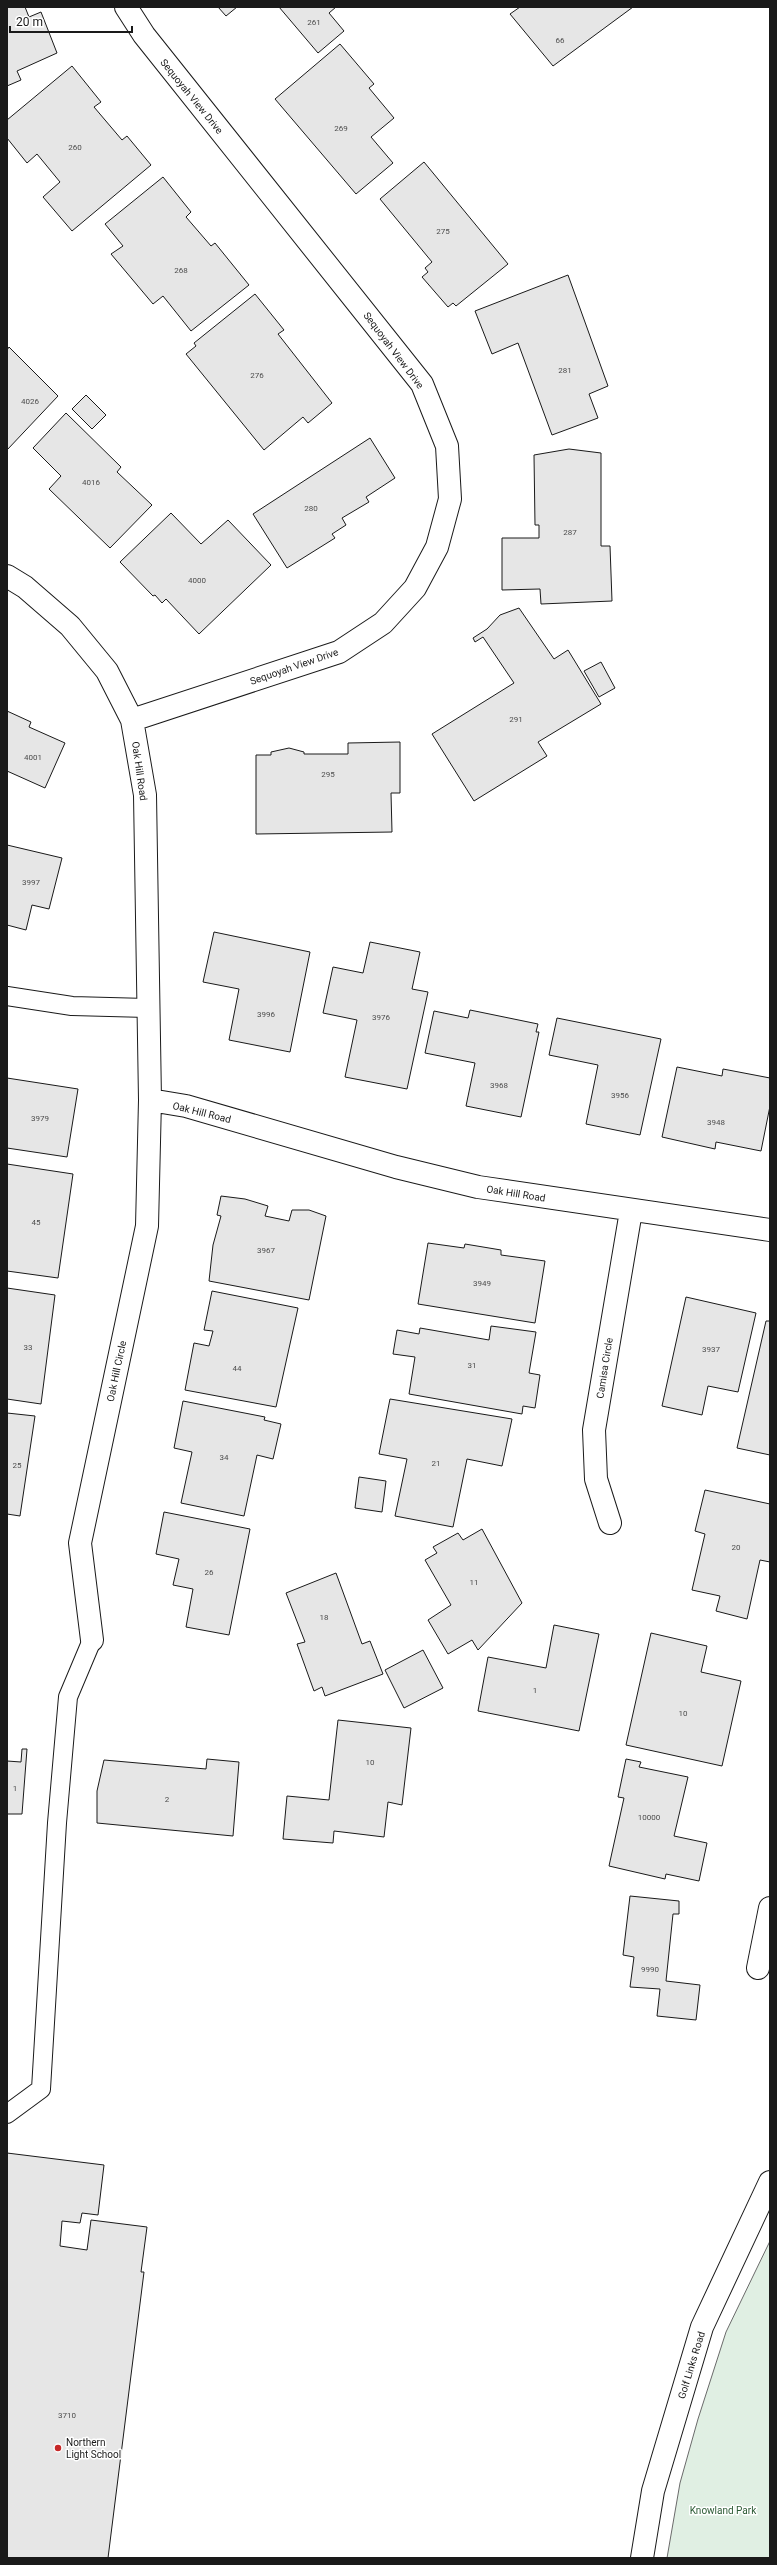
<svg xmlns="http://www.w3.org/2000/svg" width="777" height="2565" font-family="Roboto,sans-serif">
<style>
.green{fill:#e0efe3;stroke:#6a6a6a}
.building{fill:#e6e6e6;stroke:#1a1a1a}
.lines{fill:none;stroke-linecap:round;stroke-linejoin:round}
.service-casing{stroke:#1a1a1a;stroke-width:20}
.minor-casing{stroke:#1a1a1a;stroke-width:24}
.secondary-casing{stroke:#1a1a1a;stroke-width:24}
.service{stroke:#fff;stroke-width:18}
.minor{stroke:#fff;stroke-width:22}
.secondary{stroke:#fff;stroke-width:22}
.poi-dot{fill:#c62828;stroke:#fff;stroke-width:1.5}
.labels{text-anchor:middle;stroke-width:3;stroke-linejoin:round;paint-order:stroke}
.number-label{font-size:8px;fill:#4d4d4d}
.street-label{font-size:10px;fill:#1a1a1a;stroke:#fff}
.poi-label{font-size:10px;fill:#1a1a1a;stroke:#fff;text-anchor:start}
.park-label{font-size:10px;fill:#2b5a34;stroke:#fff}
</style>
<rect width="100%" height="100%" fill="#fff"/>
<path class="green" d="M 770,2241 L 770,2558 L 667,2558 L 680,2483 L 698,2419 L 726,2332 Z"/>
<path class="building" d="M 7,7 L 25,7 L 29,17 L 41,12 L 57,53 L 17,71 L 21,80 L 7,86 Z
M 218,7 L 237,7 L 226,16 Z
M 279,7 L 336,7 L 329,13 L 344,31 L 318,53 Z
M 520,7 L 633,7 L 553,66 L 510,14 Z
M 340,44 L 374,84 L 369,88 L 394,118 L 371,137 L 393,163 L 356,194 L 275,99 Z
M 72,66 L 101,102 L 94,107 L 122,140 L 127,136 L 151,165 L 72,231 L 43,197 L 60,182 L 37,154 L 27,163 L 7,138 L 7,120 Z
M 424,162 L 508,264 L 456,306 L 453,303 L 448,307 L 422,277 L 428,272 L 425,268 L 432,262 L 380,199 Z
M 163,177 L 191,212 L 186,217 L 211,246 L 215,243 L 249,285 L 191,331 L 163,296 L 153,304 L 111,254 L 123,246 L 105,224 Z
M 568,275 L 608,386 L 589,394 L 598,418 L 552,435 L 518,343 L 492,354 L 475,311 Z
M 255,294 L 284,330 L 278,334 L 332,403 L 308,423 L 303,417 L 264,450 L 186,354 L 196,346 L 194,343 Z
M 9,347 L 58,396 L 7,450 L 7,350 Z
M 86,395 L 106,415 L 92,429 L 72,409 Z
M 66,413 L 121,467 L 117,472 L 152,505 L 110,548 L 49,489 L 61,476 L 33,448 Z
M 370,438 L 395,478 L 366,497 L 369,502 L 342,518 L 346,525 L 332,534 L 335,538 L 287,568 L 253,514 Z
M 569,449 L 601,453 L 601,546 L 610,546 L 612,601 L 541,604 L 540,589 L 502,590 L 502,538 L 539,538 L 539,525 L 535,525 L 534,455 Z
M 171,513 L 201,544 L 228,520 L 271,565 L 199,634 L 166,599 L 162,603 L 155,595 L 153,596 L 120,562 Z
M 519,608 L 554,659 L 568,650 L 601,704 L 538,742 L 547,756 L 474,801 L 432,734 L 514,683 L 483,637 L 475,642 L 473,638 L 487,629 L 500,615 Z
M 601,662 L 615,688 L 599,697 L 584,671 Z
M 7,711 L 31,722 L 29,727 L 65,743 L 45,788 L 7,771 Z
M 400,742 L 400,793 L 391,793 L 392,832 L 256,834 L 256,755 L 271,755 L 271,752 L 289,748 L 304,752 L 304,754 L 348,754 L 348,743 Z
M 7,845 L 62,858 L 49,909 L 32,905 L 26,930 L 7,925 Z
M 214,932 L 310,952 L 290,1052 L 229,1040 L 239,989 L 203,982 Z
M 370,942 L 420,952 L 412,989 L 428,992 L 407,1089 L 345,1077 L 357,1020 L 323,1013 L 333,967 L 363,973 Z
M 470,1010 L 538,1024 L 536,1032 L 539,1032 L 521,1117 L 466,1106 L 475,1063 L 425,1053 L 434,1011 L 468,1018 Z
M 557,1018 L 661,1039 L 640,1135 L 586,1124 L 598,1065 L 549,1055 Z
M 677,1067 L 722,1076 L 723,1069 L 770,1078 L 770,1106 L 761,1151 L 716,1142 L 715,1149 L 662,1137 Z
M 7,1078 L 78,1089 L 67,1157 L 7,1148 Z
M 7,1164 L 73,1174 L 58,1278 L 7,1271 Z
M 221,1196 L 245,1199 L 268,1206 L 265,1216 L 289,1221 L 292,1210 L 309,1210 L 326,1216 L 309,1300 L 209,1281 L 213,1245 L 221,1216 L 217,1215 Z
M 428,1243 L 464,1248 L 465,1244 L 501,1250 L 501,1255 L 545,1261 L 535,1323 L 418,1304 Z
M 7,1288 L 55,1295 L 41,1404 L 7,1399 Z
M 212,1291 L 298,1308 L 276,1407 L 185,1390 L 194,1343 L 209,1346 L 213,1331 L 204,1330 Z
M 686,1297 L 756,1313 L 738,1392 L 708,1386 L 702,1415 L 662,1406 Z
M 766,1321 L 770,1321 L 770,1455 L 737,1448 Z
M 491,1326 L 536,1332 L 529,1373 L 540,1375 L 535,1408 L 523,1406 L 522,1414 L 409,1394 L 415,1357 L 393,1354 L 397,1330 L 419,1334 L 420,1328 L 489,1340 Z
M 390,1399 L 512,1419 L 502,1466 L 467,1459 L 453,1527 L 395,1516 L 407,1459 L 379,1454 Z
M 183,1401 L 265,1417 L 264,1420 L 281,1424 L 273,1459 L 257,1455 L 244,1516 L 181,1503 L 192,1452 L 174,1448 Z
M 7,1413 L 35,1416 L 20,1516 L 7,1514 Z
M 359,1477 L 386,1481 L 382,1512 L 355,1508 Z
M 705,1490 L 770,1504 L 770,1562 L 760,1560 L 747,1619 L 716,1611 L 720,1596 L 692,1590 L 705,1534 L 695,1531 Z
M 164,1512 L 250,1529 L 229,1635 L 186,1627 L 193,1589 L 173,1585 L 179,1559 L 156,1554 Z
M 482,1529 L 522,1603 L 478,1650 L 472,1640 L 448,1654 L 428,1620 L 451,1605 L 425,1560 L 437,1553 L 433,1547 L 458,1533 L 463,1540 Z
M 336,1573 L 362,1644 L 370,1641 L 383,1674 L 325,1696 L 322,1687 L 314,1691 L 297,1644 L 305,1642 L 286,1593 Z
M 554,1625 L 599,1634 L 579,1731 L 478,1711 L 488,1657 L 546,1668 Z
M 651,1633 L 707,1646 L 701,1672 L 741,1681 L 722,1766 L 626,1745 Z
M 423,1650 L 443,1688 L 404,1708 L 385,1670 Z
M 338,1720 L 411,1728 L 402,1805 L 388,1802 L 384,1837 L 334,1831 L 333,1843 L 283,1839 L 287,1796 L 329,1800 Z
M 22,1749 L 27,1749 L 22,1814 L 7,1814 L 7,1761 L 21,1762 Z
M 207,1759 L 239,1762 L 233,1836 L 97,1823 L 97,1791 L 104,1760 L 206,1769 Z
M 626,1759 L 641,1762 L 639,1767 L 688,1777 L 674,1836 L 707,1843 L 699,1881 L 666,1874 L 665,1879 L 609,1866 L 624,1798 L 618,1797 Z
M 630,1896 L 679,1901 L 679,1914 L 673,1914 L 666,1981 L 700,1985 L 696,2020 L 657,2016 L 660,1989 L 630,1987 L 634,1957 L 623,1955 Z
M 7,2153 L 104,2165 L 98,2215 L 82,2213 L 80,2223 L 62,2221 L 60,2246 L 87,2250 L 91,2220 L 147,2227 L 141,2272 L 144,2272 L 108,2558 L 7,2558 Z"/>
<g class="lines">
<defs>
<path id="service" d="M 7,996 L 72,1006 L 147,1008
M 7,2114 L 41,2089 L 57,1823 L 68,1697 L 92,1640"/>
<path id="minor" d="M 126,7 L 144,35 L 422,384 L 447,446 L 450,499 L 437,547 L 415,588 L 383,623 L 339,652 L 132,720
M 7,576 L 25,587 L 70,626 L 107,671 L 132,720 L 145,795 L 150,1100 L 186,1106 L 396,1167 L 478,1187 L 770,1230
M 610,1523 L 596,1479 L 594,1430 L 631,1211
M 92,1640 L 80,1543 L 147,1226 L 150,1100
M 758,1968 L 770,1908"/>
<path id="secondary" d="M 642,2558 L 653,2491 L 702,2327 L 770,2182"/>
</defs>
<use href="#service" class="service-casing"/>
<use href="#minor" class="minor-casing"/>
<use href="#secondary" class="secondary-casing"/>
<use href="#service" class="service"/>
<use href="#minor" class="minor"/>
<use href="#secondary" class="secondary"/>
</g>
<circle class="poi-dot" cx="58" cy="2448" r="4"/>
<g class="labels">
<g class="number-label">
<text x="314" y="25">261</text>
<text x="560" y="43">66</text>
<text x="341" y="131">269</text>
<text x="75" y="150">260</text>
<text x="443" y="234">275</text>
<text x="181" y="273">268</text>
<text x="565" y="373">281</text>
<text x="257" y="378">276</text>
<text x="30" y="404">4026</text>
<text x="91" y="485">4016</text>
<text x="311" y="511">280</text>
<text x="570" y="535">287</text>
<text x="197" y="583">4000</text>
<text x="516" y="722">291</text>
<text x="33" y="760">4001</text>
<text x="328" y="777">295</text>
<text x="31" y="885">3997</text>
<text x="266" y="1017">3996</text>
<text x="381" y="1020">3976</text>
<text x="499" y="1088">3968</text>
<text x="620" y="1098">3956</text>
<text x="40" y="1121">3979</text>
<text x="716" y="1125">3948</text>
<text x="36" y="1225">45</text>
<text x="266" y="1253">3967</text>
<text x="482" y="1286">3949</text>
<text x="28" y="1350">33</text>
<text x="711" y="1352">3937</text>
<text x="472" y="1368">31</text>
<text x="237" y="1371">44</text>
<text x="224" y="1460">34</text>
<text x="436" y="1466">21</text>
<text x="17" y="1468">25</text>
<text x="736" y="1550">20</text>
<text x="209" y="1575">26</text>
<text x="474" y="1585">11</text>
<text x="324" y="1620">18</text>
<text x="535" y="1693">1</text>
<text x="683" y="1716">10</text>
<text x="370" y="1765">10</text>
<text x="15" y="1791">1</text>
<text x="167" y="1802">2</text>
<text x="649" y="1820">10000</text>
<text x="650" y="1972">9990</text>
<text x="67" y="2418">3710</text>
</g>
<g class="street-label">
<text transform="translate(192 96) rotate(51)" y="4">Sequoyah View Drive</text>
<text transform="translate(394 350) rotate(53)" y="4">Sequoyah View Drive</text>
<text transform="translate(294 666) rotate(-19)" y="4">Sequoyah View Drive</text>
<text transform="translate(140 771) rotate(82)" y="4">Oak Hill Road</text>
<text transform="translate(202 1112) rotate(14)" y="4">Oak Hill Road</text>
<text transform="translate(516 1193) rotate(9)" y="4">Oak Hill Road</text>
<text transform="translate(604 1368) rotate(-81)" y="4">Camisa Circle</text>
<text transform="translate(116 1371) rotate(-78)" y="4">Oak Hill Circle</text>
<text transform="translate(691 2365) rotate(-73)" y="4">Golf Links Road</text>
</g>
<g class="poi-label">
<text x="66" y="2446">Northern<tspan x="66" dy="12">Light School</tspan></text>
</g>
<g class="park-label">
<text x="723" y="2514">Knowland Park</text>
</g>
</g>
<rect width="777" height="2565" fill="none" stroke="#1a1a1a" stroke-width="16"/>
<path d="M10 26v6h122v-6" fill="none" stroke="#1a1a1a" stroke-width="2"/>
<text x="16" y="26" font-size="12" fill="#1a1a1a" stroke="#ffffff" stroke-width="3" paint-order="stroke">20 m</text>
</svg>
